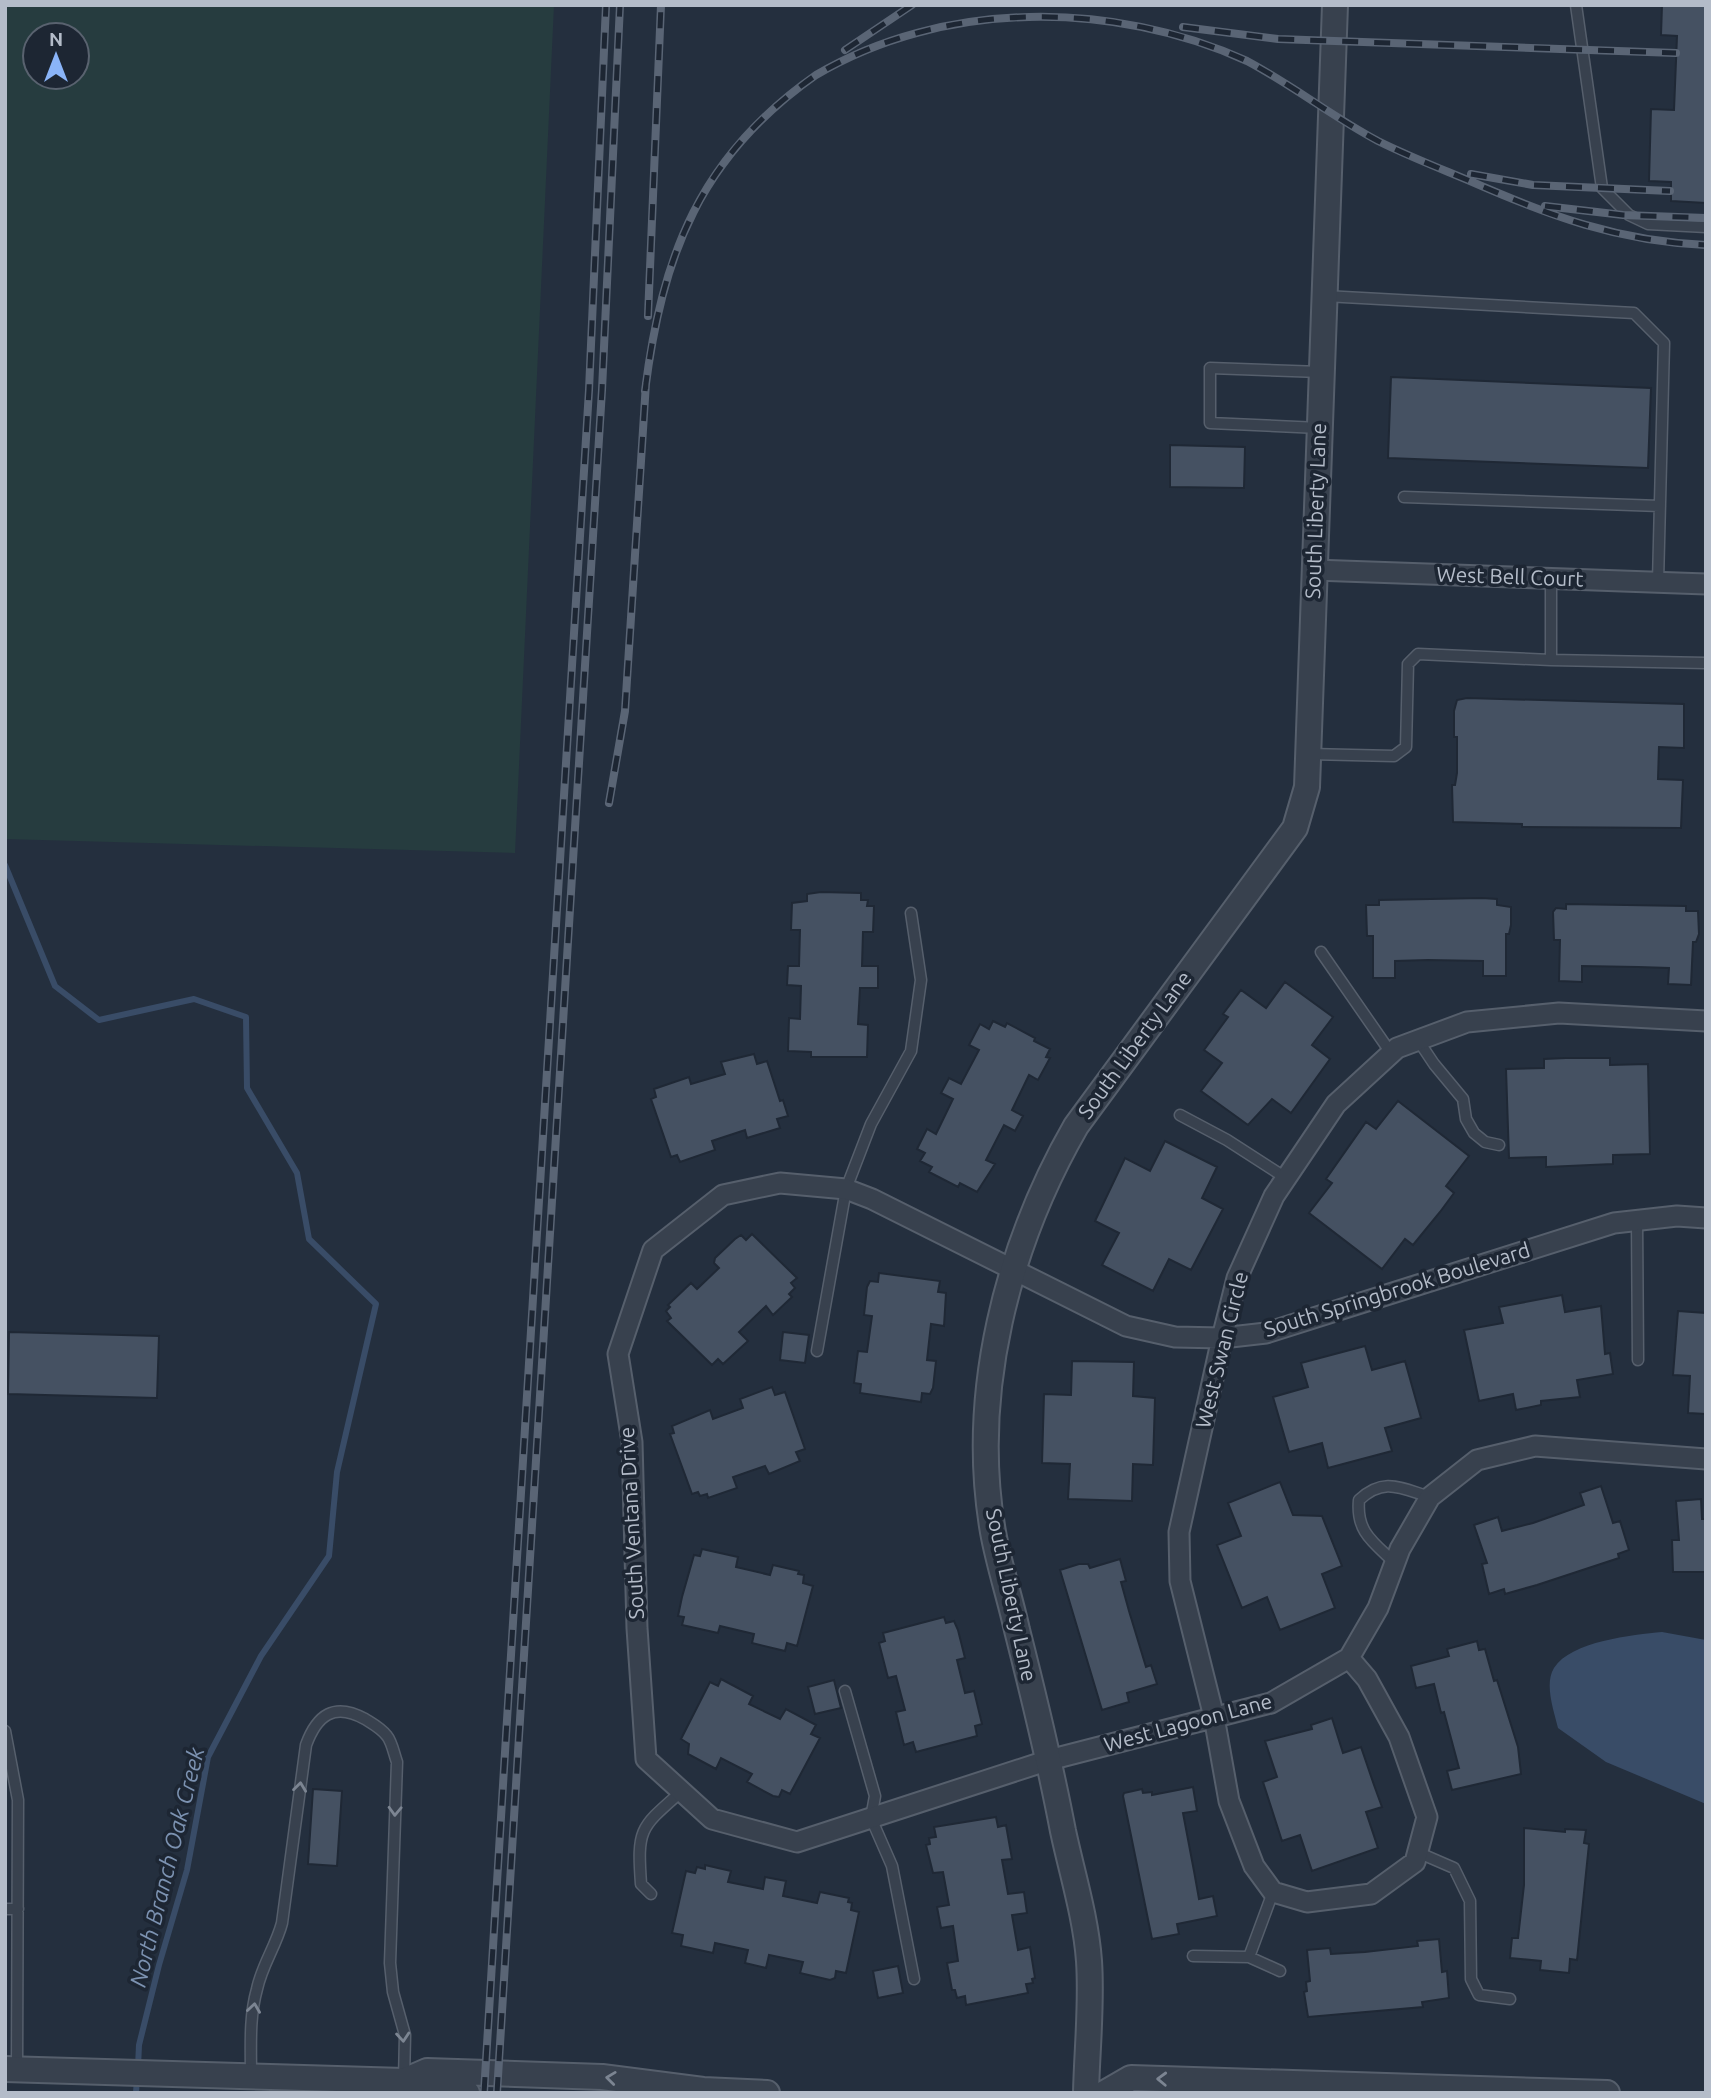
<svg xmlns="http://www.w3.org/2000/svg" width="1711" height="2098" font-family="Ubuntu,sans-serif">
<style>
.green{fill:#263c3f;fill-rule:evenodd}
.water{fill:#394c67}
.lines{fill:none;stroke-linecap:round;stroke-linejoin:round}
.stream{stroke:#394c67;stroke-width:6}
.building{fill:#455162;stroke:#1f2835;stroke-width:2}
.service-casing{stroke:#565f6c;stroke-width:13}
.minor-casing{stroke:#565f6c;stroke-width:23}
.tertiary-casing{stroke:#565f6c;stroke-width:28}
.service{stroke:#38414e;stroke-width:10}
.minor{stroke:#38414e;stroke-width:19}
.tertiary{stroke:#38414e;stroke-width:24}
.rail-casing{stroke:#5a6575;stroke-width:8}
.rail{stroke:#1d2633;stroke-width:5;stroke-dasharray:16;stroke-linecap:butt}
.oneway{stroke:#7c8592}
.labels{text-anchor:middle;stroke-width:7;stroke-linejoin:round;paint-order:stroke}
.street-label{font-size:21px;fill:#b4bcc9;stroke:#1d2633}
.water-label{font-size:23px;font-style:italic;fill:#7c92b1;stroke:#1d2633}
</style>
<rect width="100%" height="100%" fill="#242f3e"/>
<path class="green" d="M 5,5 L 554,5 L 515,853 L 5,839 ZM 35,35 L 77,35 L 77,77 L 35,77 Z"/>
<path class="water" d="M 1662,1632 L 1706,1640 L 1706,1804 L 1606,1762 L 1558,1728 C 1554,1711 1544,1684 1554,1668 C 1571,1641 1633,1635 1662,1632 Z"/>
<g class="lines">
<path class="stream" d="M 5,865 L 55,986 L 99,1020 L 194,999 L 246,1017 L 247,1088 L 297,1173 L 309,1239 L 376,1304 L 337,1472 L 329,1556 L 261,1656 L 208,1757 L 187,1870 L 159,1965 L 139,2045 L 138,2067
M 136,2093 L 137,2078"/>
</g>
<path class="building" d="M 1662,5 L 1706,5 L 1706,203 L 1671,201 L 1671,182 L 1649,181 L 1651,109 L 1674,110 L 1677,36 L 1661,35 Z
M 1391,377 L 1651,388 L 1648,468 L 1388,458 Z
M 1170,445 L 1245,447 L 1244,488 L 1170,487 Z
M 1467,698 L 1684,704 L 1684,748 L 1659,747 L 1658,779 L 1683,780 L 1681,828 L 1522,827 L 1522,824 L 1453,822 L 1452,785 L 1455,785 L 1457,773 L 1457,737 L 1454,737 L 1454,711 L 1457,700 Z
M 821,892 L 861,893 L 861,900 L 868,900 L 867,906 L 874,906 L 873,932 L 863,932 L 862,966 L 878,966 L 878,988 L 860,988 L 858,1024 L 868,1025 L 867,1057 L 811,1057 L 811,1052 L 788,1051 L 789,1018 L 800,1019 L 801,986 L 787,985 L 788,966 L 799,966 L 800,930 L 791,930 L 792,903 L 807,901 L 807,894 Z
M 1482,898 L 1497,899 L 1497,905 L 1511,907 L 1511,925 L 1509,934 L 1506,934 L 1506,976 L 1483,976 L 1483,961 L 1428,960 L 1395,961 L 1395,978 L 1373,978 L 1373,936 L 1367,936 L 1366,905 L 1379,905 L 1379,900 Z
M 1566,904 L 1686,906 L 1686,911 L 1698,911 L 1699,934 L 1696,942 L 1693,942 L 1691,985 L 1668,984 L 1669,968 L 1638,967 L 1582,966 L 1582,982 L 1559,981 L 1560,940 L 1554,940 L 1553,912 L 1556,908 L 1566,909 Z
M 1285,982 L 1333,1017 L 1312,1045 L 1330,1059 L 1291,1113 L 1272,1099 L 1248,1125 L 1201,1091 L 1222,1063 L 1204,1050 L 1228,1017 L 1223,1014 L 1241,990 L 1266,1008 Z
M 993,1021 L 1005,1027 L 1007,1023 L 1035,1038 L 1034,1041 L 1050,1049 L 1046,1057 L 1050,1058 L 1038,1080 L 1029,1075 L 1012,1110 L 1023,1116 L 1015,1131 L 1004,1125 L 986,1160 L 995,1164 L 977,1192 L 960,1183 L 958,1187 L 929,1172 L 932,1167 L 920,1161 L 925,1153 L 917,1149 L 927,1129 L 936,1134 L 953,1099 L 941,1093 L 949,1078 L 961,1084 L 979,1050 L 969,1045 L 980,1024 L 989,1029 Z
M 754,1054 L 757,1064 L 767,1061 L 780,1101 L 783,1100 L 788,1116 L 777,1119 L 780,1128 L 747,1138 L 745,1130 L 712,1141 L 715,1150 L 680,1162 L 677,1155 L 671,1157 L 651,1099 L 656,1097 L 654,1089 L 689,1077 L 691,1084 L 725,1074 L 721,1062 Z
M 1566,1058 L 1610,1058 L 1610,1065 L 1648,1064 L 1650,1154 L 1613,1155 L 1613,1164 L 1546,1167 L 1546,1157 L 1509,1158 L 1506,1069 L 1544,1068 L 1544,1059 Z
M 1398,1101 L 1469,1156 L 1446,1186 L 1454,1193 L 1440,1212 L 1413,1245 L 1405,1239 L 1382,1269 L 1309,1213 L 1332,1183 L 1326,1179 L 1366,1122 L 1376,1129 Z
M 1165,1141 L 1217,1167 L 1202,1198 L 1223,1209 L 1191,1270 L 1169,1259 L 1153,1291 L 1102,1265 L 1119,1233 L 1095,1221 L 1125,1158 L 1150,1171 Z
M 752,1234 L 797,1278 L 791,1283 L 795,1288 L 789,1294 L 792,1297 L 773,1315 L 766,1306 L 739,1332 L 748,1341 L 723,1364 L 718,1359 L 712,1365 L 667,1321 L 671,1318 L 666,1311 L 670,1307 L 668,1305 L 691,1283 L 697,1289 L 719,1268 L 714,1263 L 715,1258 L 735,1239 L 741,1235 L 746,1240 Z
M 879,1273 L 940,1281 L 938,1292 L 946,1293 L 944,1326 L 931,1324 L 927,1360 L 936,1361 L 933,1388 L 930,1394 L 922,1393 L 921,1402 L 860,1393 L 861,1384 L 854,1383 L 858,1351 L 867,1352 L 872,1316 L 864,1315 L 867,1287 L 870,1281 L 878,1282 Z
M 1562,1295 L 1565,1312 L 1601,1306 L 1605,1354 L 1610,1353 L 1613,1374 L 1577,1380 L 1580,1397 L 1541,1401 L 1541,1405 L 1516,1410 L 1513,1394 L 1479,1401 L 1464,1330 L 1503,1323 L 1499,1307 Z
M 1678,1311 L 1706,1313 L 1706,1414 L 1688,1413 L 1690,1376 L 1673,1375 Z
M 9,1332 L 159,1336 L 157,1398 L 8,1394 Z
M 783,1332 L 809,1335 L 805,1363 L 780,1360 Z
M 1365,1346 L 1372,1370 L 1405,1361 L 1421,1418 L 1385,1428 L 1392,1451 L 1328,1468 L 1322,1443 L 1289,1452 L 1273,1397 L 1308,1387 L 1301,1363 Z
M 1072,1361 L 1134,1362 L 1133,1396 L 1155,1398 L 1153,1465 L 1133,1464 L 1132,1501 L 1068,1499 L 1070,1464 L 1042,1463 L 1044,1394 L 1071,1395 Z
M 772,1387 L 775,1395 L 785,1392 L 805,1449 L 796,1452 L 800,1461 L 769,1474 L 765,1466 L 733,1477 L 737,1488 L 708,1498 L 707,1494 L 700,1496 L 698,1492 L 692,1494 L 670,1434 L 674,1433 L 672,1426 L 710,1410 L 713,1419 L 743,1408 L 740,1399 Z
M 1280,1482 L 1293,1515 L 1322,1516 L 1342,1566 L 1322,1574 L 1335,1608 L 1280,1630 L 1267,1597 L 1242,1608 L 1217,1545 L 1241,1536 L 1228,1503 Z
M 1601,1486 L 1613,1523 L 1620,1521 L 1629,1550 L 1618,1554 L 1619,1558 L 1537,1585 L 1505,1594 L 1504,1589 L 1489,1594 L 1482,1564 L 1487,1563 L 1474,1525 L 1498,1517 L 1502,1531 L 1533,1523 L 1584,1505 L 1580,1493 Z
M 1701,1499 L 1702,1519 L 1706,1519 L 1706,1572 L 1673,1572 L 1672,1540 L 1679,1540 L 1676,1501 Z
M 702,1549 L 738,1557 L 736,1567 L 770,1575 L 773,1565 L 799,1571 L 798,1574 L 804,1575 L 803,1583 L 813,1586 L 797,1646 L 787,1643 L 785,1651 L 752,1643 L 754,1634 L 720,1626 L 718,1633 L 682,1625 L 684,1617 L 678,1616 L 682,1597 L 694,1555 L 700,1556 Z
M 1120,1559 L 1126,1581 L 1121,1582 L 1129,1611 L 1146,1667 L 1151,1665 L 1157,1684 L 1127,1693 L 1129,1702 L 1102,1710 L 1060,1570 L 1079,1564 L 1088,1564 L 1090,1568 Z
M 944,1617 L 946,1623 L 954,1621 L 958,1630 L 965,1658 L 957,1660 L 965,1693 L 974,1691 L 982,1724 L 975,1726 L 977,1736 L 916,1752 L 913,1742 L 904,1745 L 896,1712 L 905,1710 L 896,1676 L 888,1678 L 879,1643 L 885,1641 L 883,1633 Z
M 1477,1641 L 1479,1650 L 1485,1649 L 1494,1681 L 1497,1680 L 1518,1747 L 1521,1774 L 1452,1790 L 1447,1771 L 1459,1768 L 1444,1712 L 1441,1713 L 1434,1684 L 1416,1688 L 1411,1666 L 1449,1656 L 1447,1649 Z
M 721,1679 L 753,1696 L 749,1704 L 780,1719 L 786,1709 L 816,1725 L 811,1734 L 820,1738 L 790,1794 L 782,1790 L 779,1797 L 773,1796 L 747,1782 L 752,1774 L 721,1758 L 716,1769 L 688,1754 L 689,1744 L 681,1739 L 710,1682 L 718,1686 Z
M 834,1680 L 841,1708 L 815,1714 L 808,1687 Z
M 1332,1718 L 1343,1753 L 1361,1747 L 1374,1785 L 1382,1807 L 1366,1812 L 1378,1848 L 1312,1871 L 1300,1835 L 1282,1841 L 1263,1782 L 1277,1777 L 1265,1741 L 1312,1729 L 1311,1725 Z
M 1193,1787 L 1197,1811 L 1183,1813 L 1194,1871 L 1199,1899 L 1213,1896 L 1217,1916 L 1177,1924 L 1179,1934 L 1152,1939 L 1123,1796 L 1124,1793 L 1142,1789 L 1143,1793 L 1152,1792 L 1152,1795 Z
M 313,1789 L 342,1791 L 337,1866 L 308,1864 Z
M 996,1817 L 998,1827 L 1006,1825 L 1012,1859 L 1002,1860 L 1008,1894 L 1024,1892 L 1027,1913 L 1012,1915 L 1018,1950 L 1030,1947 L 1035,1978 L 1032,1979 L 1033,1983 L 1026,1984 L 1028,1993 L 966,2005 L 965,1996 L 957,1998 L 955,1990 L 952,1990 L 947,1963 L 958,1961 L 953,1926 L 941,1928 L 937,1907 L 949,1905 L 943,1872 L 933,1873 L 926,1845 L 930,1844 L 929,1838 L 936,1837 L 934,1827 Z
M 1524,1828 L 1565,1832 L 1565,1829 L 1586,1830 L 1584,1843 L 1589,1844 L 1577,1960 L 1570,1959 L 1569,1973 L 1540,1970 L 1541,1961 L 1510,1958 L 1512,1938 L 1518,1938 L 1524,1885 Z
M 705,1865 L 731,1871 L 728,1882 L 763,1889 L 765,1877 L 786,1881 L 783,1896 L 817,1903 L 820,1892 L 849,1898 L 848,1902 L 852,1903 L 851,1910 L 859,1912 L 846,1973 L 836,1971 L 835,1978 L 830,1980 L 800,1973 L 803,1962 L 769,1955 L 766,1968 L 745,1963 L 748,1950 L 715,1943 L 713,1953 L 681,1946 L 683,1935 L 672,1933 L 686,1871 L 695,1873 L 697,1867 L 705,1869 Z
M 1439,1939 L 1442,1972 L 1447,1971 L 1449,1998 L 1422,2002 L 1423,2007 L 1308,2017 L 1304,1992 L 1307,1991 L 1306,1982 L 1310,1981 L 1307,1950 L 1330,1948 L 1331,1954 L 1365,1952 L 1418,1946 L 1417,1941 Z
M 898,1966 L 903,1993 L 878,1998 L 873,1971 Z"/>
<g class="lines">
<defs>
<path id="service" d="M 1576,5 L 1602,188 L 1629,215 L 1648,224 L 1706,227
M 1325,296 L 1634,313 L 1664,343 L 1658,582
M 1319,428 L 1210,423 L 1210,368 L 1321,372
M 1404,497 L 1660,506
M 1551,660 L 1706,663
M 1309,754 L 1394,756 L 1406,747 L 1408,664 L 1418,654 L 1551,660 L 1551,579
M 1321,952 L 1391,1053
M 1418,1040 L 1434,1064 L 1463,1099 L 1466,1119 L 1474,1133 L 1485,1142 L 1499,1145
M 1180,1115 L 1227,1140 L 1286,1178
M 1637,1220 L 1638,1360
M 817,1351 L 846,1189 L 871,1124 L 911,1051 L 921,980 L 911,913
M 1395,1563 C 1373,1542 1356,1532 1359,1500 C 1384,1477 1400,1488 1430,1497
M 845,1691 L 875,1796 L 871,1818 L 892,1866 L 914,1979
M 5,1731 L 18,1800 L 17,2069
M 1417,1852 L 1454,1868 L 1470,1901 L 1471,1979 L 1479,1995 L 1510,1999
M 651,1894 L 641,1884 C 637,1828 640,1828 682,1791
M 5,1909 L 18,1909
M 1193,1956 L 1249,1957 L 1280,1971
M 1249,1957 L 1273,1892
M 251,2076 C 251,2047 249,2017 257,1989 C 262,1965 276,1946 282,1923 L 306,1745 C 317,1715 334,1702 365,1719 C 373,1724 381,1728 387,1736 C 392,1742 394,1754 397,1762 L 390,1963 L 393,1992 L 405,2035 L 404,2080"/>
<path id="minor" d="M 1314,570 L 1706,584
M 1706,1218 L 1677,1216 L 1614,1223 L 1266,1333 L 1222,1338 L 1175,1337 L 1126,1326 L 872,1199 L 846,1189 L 780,1183 L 723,1195 L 653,1250 L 618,1354 L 632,1442 L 637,1628 L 646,1759 L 712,1819 L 797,1842 L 1049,1760 L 1271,1703 L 1349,1658 L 1378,1608 L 1400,1549 L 1430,1497 L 1477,1460 L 1535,1446 L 1706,1459
M 1349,1658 L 1367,1679 L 1399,1737 L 1427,1817 L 1415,1862 L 1371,1894 L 1307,1902 L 1273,1892 L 1254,1866 L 1229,1801 L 1214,1717 L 1180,1581 L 1179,1532 L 1222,1338 L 1237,1278 L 1274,1196 L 1336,1104 L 1397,1048 L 1467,1022 L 1559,1013 L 1706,1021"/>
<path id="tertiary" d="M 5,2069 L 404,2081 L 427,2092 L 467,2093
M 404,2081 L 427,2071 L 602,2077 L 703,2090 L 767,2093
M 1086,2093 C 1087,2049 1092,2004 1089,1961 C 1086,1918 1072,1873 1063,1831 C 1050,1763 1034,1697 1017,1630 C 1010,1598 999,1565 993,1532 C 969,1394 1007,1246 1076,1126 L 1295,828 L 1307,787 L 1335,5
M 1105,2093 L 1131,2078 L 1607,2093"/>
</defs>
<use href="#service" class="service-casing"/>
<use href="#minor" class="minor-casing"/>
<use href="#tertiary" class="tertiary-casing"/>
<use href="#service" class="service"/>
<use href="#minor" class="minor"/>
<use href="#tertiary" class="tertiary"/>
<defs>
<path id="rail" d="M 1183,27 L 1278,39 L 1676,53
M 845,50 L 912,5
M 1471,174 L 1533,185 L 1670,191
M 1545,206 L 1623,215 L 1706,218
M 648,316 L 661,5
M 645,391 C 662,255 700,156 816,75 C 943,0 1113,0 1247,61 C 1292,85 1333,117 1378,141 C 1408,156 1439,168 1470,181 C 1550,216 1617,241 1706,245
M 609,803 L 625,711 L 646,383
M 484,2093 L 589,390 L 606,5
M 497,2093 L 602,390 L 620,5"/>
</defs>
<use href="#rail" class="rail-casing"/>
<use href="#rail" class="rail"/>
</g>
<defs><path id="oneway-chevron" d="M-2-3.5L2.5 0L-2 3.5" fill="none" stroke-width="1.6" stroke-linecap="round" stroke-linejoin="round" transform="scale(1.75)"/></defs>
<g class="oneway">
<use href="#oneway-chevron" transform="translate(300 1787) rotate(-83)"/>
<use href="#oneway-chevron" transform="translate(395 1811) rotate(92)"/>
<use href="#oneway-chevron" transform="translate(254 2008) rotate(-82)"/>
<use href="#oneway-chevron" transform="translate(403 2037) rotate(85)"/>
<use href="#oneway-chevron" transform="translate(611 2078) rotate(-173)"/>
<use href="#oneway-chevron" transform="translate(1162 2079) rotate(-178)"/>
</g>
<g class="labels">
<g class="street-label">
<text transform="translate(1316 511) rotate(-88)" y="7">South Liberty Lane</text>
<text transform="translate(1510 577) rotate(2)" y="7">West Bell Court</text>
<text transform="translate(1135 1045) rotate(-54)" y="7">South Liberty Lane</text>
<text transform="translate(1397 1290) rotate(-17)" y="7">South Springbrook Boulevard</text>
<text transform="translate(1222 1350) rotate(-76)" y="7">West Swan Circle</text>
<text transform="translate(632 1523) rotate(-93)" y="7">South Ventana Drive</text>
<text transform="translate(1011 1595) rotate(78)" y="7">South Liberty Lane</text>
<text transform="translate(1188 1723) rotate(-15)" y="7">West Lagoon Lane</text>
</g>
<g class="water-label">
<text transform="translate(167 1867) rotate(-76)" y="8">North Branch Oak Creek</text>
</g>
</g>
<rect width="1711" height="2098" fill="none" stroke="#b4bcc9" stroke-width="14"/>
<g transform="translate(56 56)"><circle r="33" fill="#1d2633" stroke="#59626f" stroke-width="2"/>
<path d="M0-5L12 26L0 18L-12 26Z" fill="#8ab4f8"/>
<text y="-10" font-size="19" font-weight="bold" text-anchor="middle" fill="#b4bcc9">N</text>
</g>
</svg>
